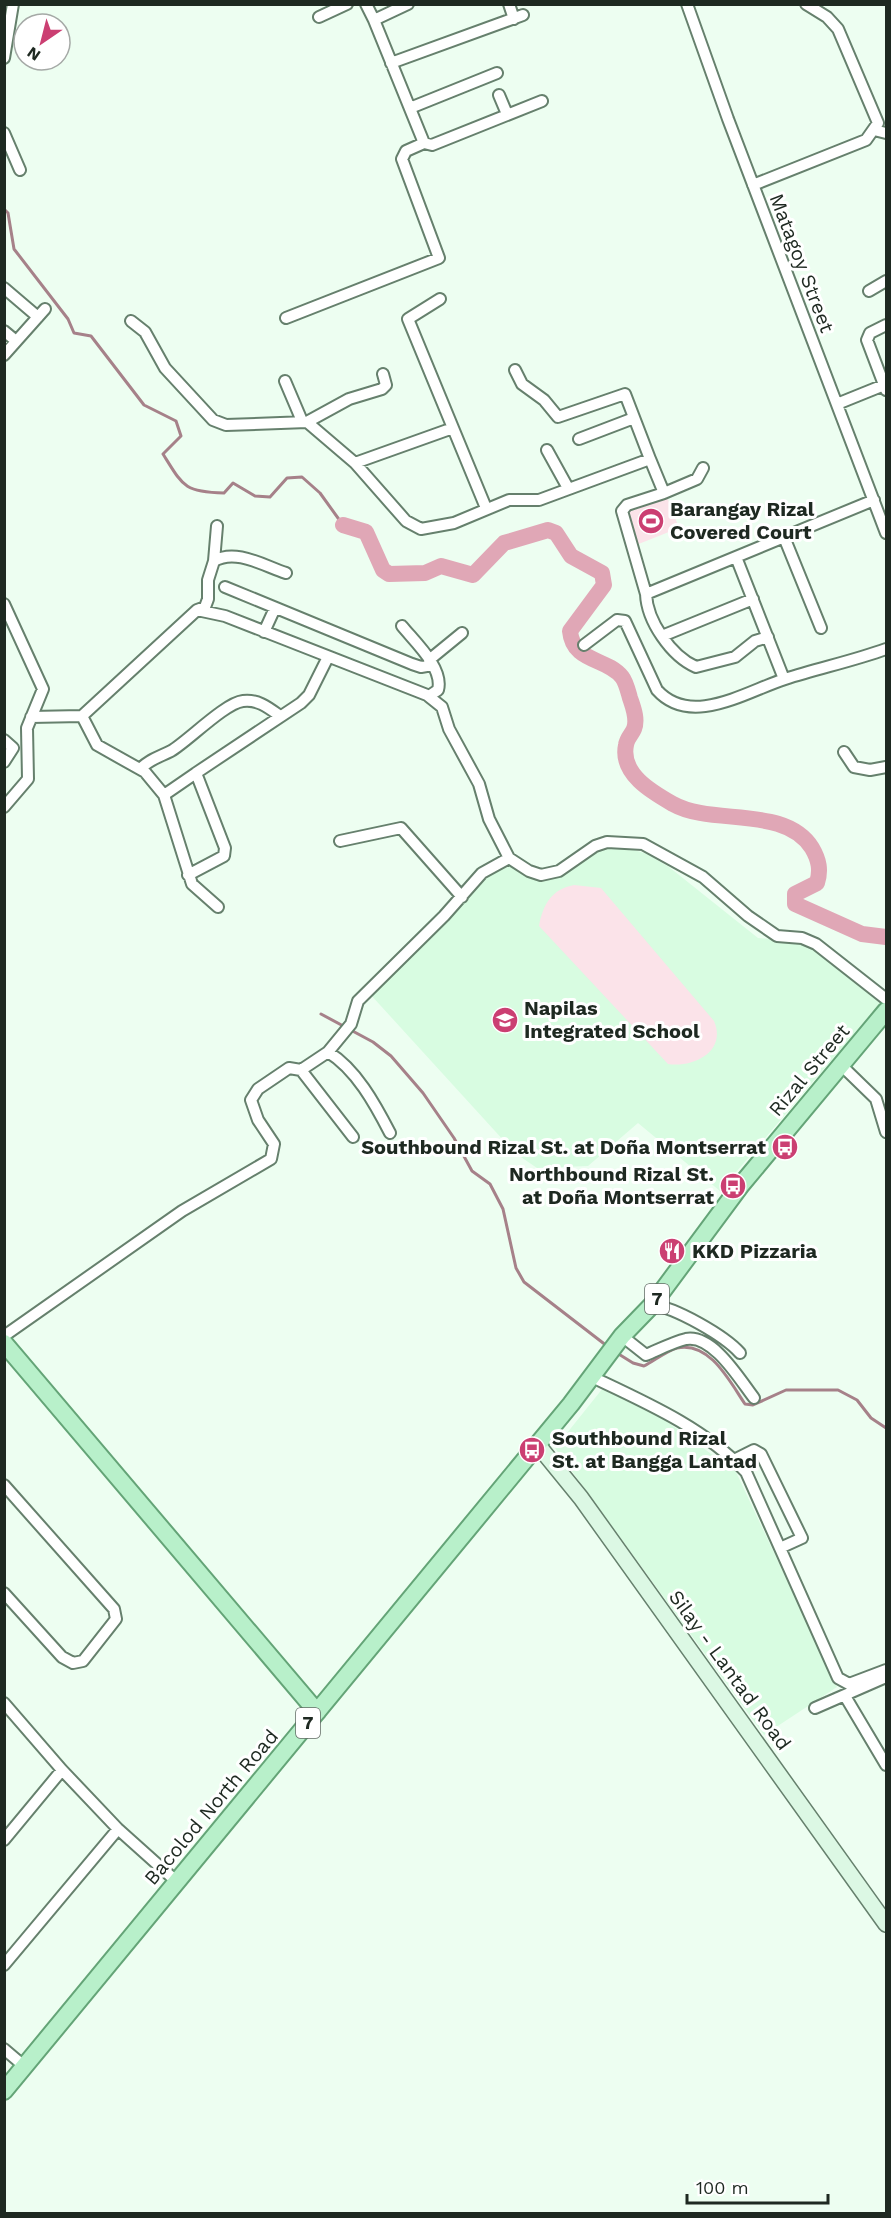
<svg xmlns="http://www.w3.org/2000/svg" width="891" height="2218" font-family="'Work Sans',sans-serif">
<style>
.built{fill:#d8fce1}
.green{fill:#fbe3e9}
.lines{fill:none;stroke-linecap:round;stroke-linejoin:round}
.stream{stroke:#a68189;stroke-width:3}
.river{stroke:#e0a7b6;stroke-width:16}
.street-casing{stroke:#66806d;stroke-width:14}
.secondary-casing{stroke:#66806d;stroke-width:18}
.primary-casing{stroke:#64a477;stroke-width:20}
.street{stroke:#fff;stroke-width:10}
.secondary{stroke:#dcf8e4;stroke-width:15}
.primary{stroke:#b8f0ca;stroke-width:16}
.labels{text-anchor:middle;stroke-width:6;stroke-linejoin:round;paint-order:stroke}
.shield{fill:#fff;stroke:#626964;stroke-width:1.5}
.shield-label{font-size:18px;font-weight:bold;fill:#1e2921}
.street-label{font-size:20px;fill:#1e2921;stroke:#fff}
.poi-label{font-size:20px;font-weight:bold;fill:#1e2921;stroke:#fff;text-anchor:start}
</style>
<rect width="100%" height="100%" fill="#edfef1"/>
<path class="built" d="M 628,848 L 647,854 L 669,867 L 758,938 L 810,942 L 877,995 L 880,1003 L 720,1191 L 638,1123 L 588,1166 L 537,1168 L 515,1153 L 370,994 L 488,875 L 504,864 L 514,864 L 536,878 L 594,849 Z
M 603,1388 L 662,1418 L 736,1472 L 837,1687 L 764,1735 L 555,1448 Z"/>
<path class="green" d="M 667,497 L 679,528 L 636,545 L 624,514 Z
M 574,885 L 601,888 L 714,1021 C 727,1051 694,1068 668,1064 L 539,926 C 543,904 552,889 574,885 Z"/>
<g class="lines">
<path class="stream" d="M 4,209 L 8,213 L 14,249 L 68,319 L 74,333 L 91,336 L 144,405 L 176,421 L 181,436 L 163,454 C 183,486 184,492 224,493 L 233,483 L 255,496 L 270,497 L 287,478 L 302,477 L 320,493 L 343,525
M 321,1014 L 373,1042 L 391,1056 L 423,1093 L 454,1138 L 472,1171 L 490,1184 L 503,1209 L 516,1268 L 524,1282 L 607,1346
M 617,1353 L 633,1363 L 644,1366 C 654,1361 666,1351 677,1348 C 710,1341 730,1382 745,1404 L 753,1405 L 786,1390 L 838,1390 L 857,1400 L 871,1418 L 886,1428"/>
<path class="river" d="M 343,525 L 366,532 L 383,570 L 389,574 L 425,573 L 441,566 L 473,575 L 504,543 L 548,530 L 556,533 L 571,556 L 602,573 L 604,585 L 570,631 C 573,663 606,657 622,677 C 626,682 628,691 630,698 C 633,707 638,719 634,729 C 632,734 627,738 626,745 C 620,774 652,792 673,804 C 712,826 785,805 812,848 C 819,860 821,870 817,883 L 795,894 L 795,904 L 862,934 L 886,937"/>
<defs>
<path id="street" d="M 366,4 L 374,20
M 509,4 L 514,19
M 687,4 L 728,119 L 886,533
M 319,17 L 347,4
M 4,58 L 13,4
M 391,63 L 523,15
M 499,95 L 507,114
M 410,108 L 497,73
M 874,130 L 886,133
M 4,133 L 20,170
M 424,143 L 432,145 L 542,101
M 753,185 L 866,140 L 878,123 L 838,29 L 827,17 L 806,4
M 4,288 L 38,317
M 869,291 L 886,281
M 440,299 L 408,319 L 486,508
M 286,318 L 439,258 L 402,159 L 406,151 L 424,143 L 374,20 L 408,4
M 131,321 L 145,332 L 165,368 L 213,420 L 226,425 L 307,422 L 355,463 L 406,521 L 421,529 L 454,523 L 509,500 L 539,500 L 650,459 L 664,493 L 627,505 L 622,511 L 646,594 L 874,500
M 886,325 L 870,333 L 867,340 L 886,390
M 4,331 L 16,341
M 4,355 L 45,309
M 515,370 L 522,384 L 544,400 L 558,417 L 625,394 L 650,459
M 285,381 L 302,421
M 837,404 L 884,385
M 307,422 L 349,399 L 382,389 L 386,385 L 383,374
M 579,439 L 634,418
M 547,450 L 568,488
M 355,463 L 453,428
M 664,493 L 697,479 L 703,468
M 784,537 L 821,628
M 736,557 L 784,679
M 214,561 L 217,526
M 225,587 L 412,664 L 421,667 L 432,665
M 646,594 C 647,621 671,656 696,667 L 735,657 L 755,641 L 768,637
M 4,604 L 43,689 L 27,728 L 28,779 L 4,807
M 197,610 L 205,607 L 208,599 L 208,580 L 214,561 C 236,548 264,566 286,573
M 402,626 C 414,641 444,668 438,690 L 429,696
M 264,632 L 275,608
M 662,636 L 753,599
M 584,645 L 617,620 L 625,621 L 657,690 C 691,728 747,691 785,679 C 819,668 853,661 886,649
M 429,660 L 462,633
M 82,716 L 97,745 L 145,772 L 164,795 L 192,884 L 218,907
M 31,717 L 82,716 L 197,610 L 225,616 L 427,695 L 442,707 L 449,729 L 479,784 L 489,819 L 509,858 L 529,871 L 541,875 L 559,871 L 595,846 L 607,842 L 643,844 L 703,877 L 748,916 L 777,936 L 802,938 L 816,944 L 886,999
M 4,740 L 13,748 L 4,762
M 844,752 L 854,767 L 870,770 L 886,767
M 140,769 C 150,759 159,757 171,751 C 188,741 225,703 243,701 C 258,699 269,708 280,716
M 196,773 L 301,703 L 309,695 L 328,657
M 164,795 L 196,773 L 225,848 L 224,856 L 188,875
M 340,841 L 401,828 L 462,897
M 328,1052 L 351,1024 L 358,1001 L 444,916 L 482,873 L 509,858
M 841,1065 L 876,1099 L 886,1132
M 301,1070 L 353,1137
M 652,1305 C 675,1307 725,1336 740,1353
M 4,1336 L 182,1211 L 271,1159 L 274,1144 L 258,1120 L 251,1100 L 258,1089 L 289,1068 L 301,1070 L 328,1052 C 356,1069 375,1104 390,1133
M 622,1336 L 646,1355 C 658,1350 673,1342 686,1339 C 713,1334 740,1380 754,1398
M 592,1377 C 647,1403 704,1428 746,1472 L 838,1678 L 849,1684 L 886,1670
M 734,1460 L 754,1450 L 761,1454 L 802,1538 L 780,1548
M 4,1485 L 114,1609 L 116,1619 L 83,1661 L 73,1663 L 62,1657 L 4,1593
M 845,1696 L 886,1765
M 4,1703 L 62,1770 L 118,1829 L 176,1881
M 815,1708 L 886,1677
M 4,1840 L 62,1770
M 4,1965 L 118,1829
M 4,2049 L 24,2066"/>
<path id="secondary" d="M 537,1444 L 581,1498 L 886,1924"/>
<path id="primary" d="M 4,1343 L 317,1712
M 4,2091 L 571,1404 L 622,1336 L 652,1305 L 741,1185 L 886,1011"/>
</defs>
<use href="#street" class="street-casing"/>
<use href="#secondary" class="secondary-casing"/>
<use href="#primary" class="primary-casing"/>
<use href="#street" class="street"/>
<use href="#secondary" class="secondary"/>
<use href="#primary" class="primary"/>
</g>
<defs>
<symbol id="stadium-disc" viewBox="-11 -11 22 22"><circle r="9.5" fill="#cb3f72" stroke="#fff"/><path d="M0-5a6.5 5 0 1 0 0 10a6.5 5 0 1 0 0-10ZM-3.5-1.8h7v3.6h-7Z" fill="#fff"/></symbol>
<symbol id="school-disc" viewBox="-11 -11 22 22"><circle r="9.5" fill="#cb3f72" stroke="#fff"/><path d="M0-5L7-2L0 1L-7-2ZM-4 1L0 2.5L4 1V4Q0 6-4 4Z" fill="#fff"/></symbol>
<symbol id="bus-disc" viewBox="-11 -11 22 22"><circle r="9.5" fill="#cb3f72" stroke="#fff"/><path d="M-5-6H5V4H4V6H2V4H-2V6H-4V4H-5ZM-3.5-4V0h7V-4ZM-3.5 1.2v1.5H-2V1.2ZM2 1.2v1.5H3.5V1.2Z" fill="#fff"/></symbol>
<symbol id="restaurant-disc" viewBox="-11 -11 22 22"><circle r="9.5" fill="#cb3f72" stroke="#fff"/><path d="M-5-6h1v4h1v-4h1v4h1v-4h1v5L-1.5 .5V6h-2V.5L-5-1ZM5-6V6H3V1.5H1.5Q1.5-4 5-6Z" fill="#fff"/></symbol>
</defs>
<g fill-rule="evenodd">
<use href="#stadium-disc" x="636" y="506" width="30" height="30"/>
<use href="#school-disc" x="490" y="1005" width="30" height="30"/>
<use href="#bus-disc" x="770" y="1132" width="30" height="30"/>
<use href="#bus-disc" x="718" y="1171" width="30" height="30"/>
<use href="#restaurant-disc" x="657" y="1236" width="30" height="30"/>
<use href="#bus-disc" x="517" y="1435" width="30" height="30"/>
</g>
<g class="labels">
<g class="shield">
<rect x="645" y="1284" width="24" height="30" rx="4.5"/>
<rect x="296" y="1708" width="24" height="30" rx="4.5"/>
</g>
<g class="shield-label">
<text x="657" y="1305">7</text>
<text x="308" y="1729">7</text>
</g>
<g class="street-label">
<text transform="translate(802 263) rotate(69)" y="7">Matagoy Street</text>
<text transform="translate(809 1070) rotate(-50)" y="7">Rizal Street</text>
<text transform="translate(730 1670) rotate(54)" y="7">Silay - Lantad Road</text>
<text transform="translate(211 1807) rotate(-50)" y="7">Bacolod North Road</text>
</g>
<g class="poi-label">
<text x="670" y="516">Barangay Rizal<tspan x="670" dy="23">Covered Court</tspan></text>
<text x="524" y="1015">Napilas<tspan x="524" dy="23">Integrated School</tspan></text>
<text x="766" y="1154" text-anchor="end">Southbound Rizal St. at Doña Montserrat</text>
<text x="714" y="1181" text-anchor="end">Northbound Rizal St.<tspan x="714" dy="23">at Doña Montserrat</tspan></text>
<text x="692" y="1258">KKD Pizzaria</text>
<text x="552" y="1445">Southbound Rizal<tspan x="552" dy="23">St. at Bangga Lantad</tspan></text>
</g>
</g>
<rect width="891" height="2218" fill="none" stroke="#1e2921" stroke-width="12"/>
<g transform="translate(42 42) rotate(215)"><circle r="28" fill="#ffffff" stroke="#a5a9a6" stroke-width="1.5"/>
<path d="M0-4.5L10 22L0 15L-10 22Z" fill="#cb3f72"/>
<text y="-9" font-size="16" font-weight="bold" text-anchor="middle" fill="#1e2921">N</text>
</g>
<path d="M687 2194v9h141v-9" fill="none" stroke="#1e2921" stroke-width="3"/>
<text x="696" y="2194" font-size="18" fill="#1e2921" stroke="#ffffff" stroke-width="4.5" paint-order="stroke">100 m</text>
</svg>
